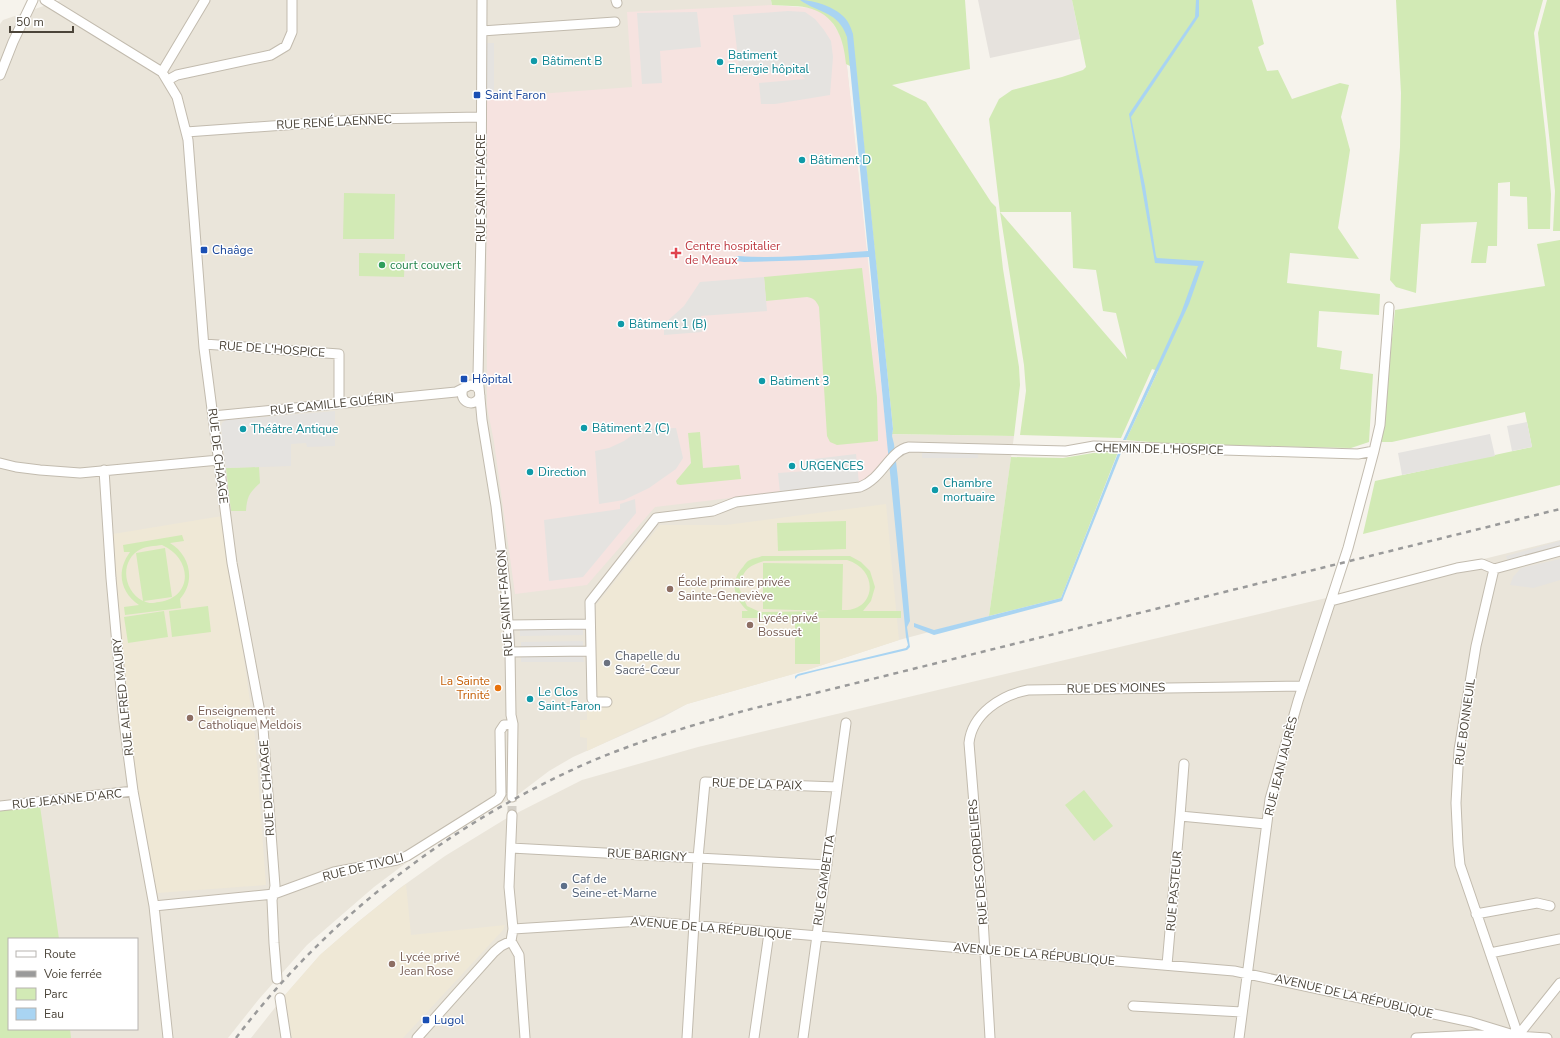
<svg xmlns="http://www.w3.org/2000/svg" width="1560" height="1038" font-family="'Nunito Sans',sans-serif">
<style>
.residential{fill:#eae5da;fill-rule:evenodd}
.industrial{fill:#e6e2dd}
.education{fill:#efe8d6}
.medical{fill:#f6e3e0}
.green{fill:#d2eab5;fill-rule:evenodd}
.parking{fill:#e5e3e0}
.water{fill:#a9d4f2}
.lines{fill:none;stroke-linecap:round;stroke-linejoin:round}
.minor-tunnel{stroke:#d4d0c8;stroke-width:9;stroke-dasharray:9 4.5;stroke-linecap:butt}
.minor-casing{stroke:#c2bbae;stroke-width:11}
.minor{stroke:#fff;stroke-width:9}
.rail{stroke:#9a9a9a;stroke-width:2.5;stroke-dasharray:5 5;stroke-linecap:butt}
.culture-dot{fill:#0f9aa8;stroke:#fff;stroke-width:1.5}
.transit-dot{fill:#1a4fb4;stroke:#fff;stroke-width:1.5}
.health-dot{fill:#e0444e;stroke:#fff;stroke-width:1.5}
.leisure-dot{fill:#2e9e5b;stroke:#fff;stroke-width:1.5}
.education-dot{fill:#8d6e63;stroke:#fff;stroke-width:1.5}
.worship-dot{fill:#6b7280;stroke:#fff;stroke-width:1.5}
.food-dot{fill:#e8710a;stroke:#fff;stroke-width:1.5}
.service-dot{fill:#5c6f8a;stroke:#fff;stroke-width:1.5}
.labels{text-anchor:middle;stroke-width:3;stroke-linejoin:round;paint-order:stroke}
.culture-label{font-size:12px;fill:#0d838f;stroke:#fff;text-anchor:start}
.transit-label{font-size:12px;fill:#164399;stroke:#fff;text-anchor:start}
.street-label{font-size:12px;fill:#4b4439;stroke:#fff}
.health-label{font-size:12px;fill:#be3a42;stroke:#fff;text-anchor:start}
.leisure-label{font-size:12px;fill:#27864d;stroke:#fff;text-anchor:start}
.education-label{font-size:12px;fill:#785e54;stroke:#fff;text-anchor:start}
.worship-label{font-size:12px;fill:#5b616d;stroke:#fff;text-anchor:start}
.food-label{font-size:12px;fill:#c56008;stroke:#fff;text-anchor:end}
.service-label{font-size:12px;fill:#4e5e75;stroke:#fff;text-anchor:start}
</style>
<rect width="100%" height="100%" fill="#f6f3ec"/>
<path class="residential" d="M 61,0 L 771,0 L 772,5 L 845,48 L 886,434 L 1014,436 L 989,616 L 899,640 L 804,671 L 687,704 L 663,717 L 573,757 L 549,771 L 520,793 L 446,836 L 414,857 L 374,887 L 307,945 L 259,999 L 228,1038 L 0,1038 L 0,24 L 3,20 ZM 9,939 L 137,939 L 137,1029 L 9,1029 Z
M 1560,540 L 1560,1038 L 251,1038 L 285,995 L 320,955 L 358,922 L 400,888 L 445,856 L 507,818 L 582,780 L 698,747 L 1339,595 Z"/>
<path class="industrial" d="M 978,0 L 1072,0 L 1080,39 L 990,58 Z"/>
<path class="education" d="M 886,504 L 899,640 L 804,671 L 687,704 L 587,751 L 587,738 L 580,737 L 580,720 L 587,720 L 587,709 L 600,708 L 600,698 L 595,695 L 596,605 L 660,525 L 726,525 Z
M 222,516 L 240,631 L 255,737 L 266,885 L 157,893 L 132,774 L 113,534 Z
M 406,884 L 411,935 L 505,925 L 503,930 L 403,1038 L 292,1038 L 285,995 L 320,955 L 358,922 Z"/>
<path class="medical" d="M 772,5 L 812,8 L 828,16 L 839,33 L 845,48 L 889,456 L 864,482 L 655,507 L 587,585 L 515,594 L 494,442 L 487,407 L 486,98 L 632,87 L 627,12 Z"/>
<path class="green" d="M 771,0 L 965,0 L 970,69 L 892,85 L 926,102 L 991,202 L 996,207 L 1003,269 L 1019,367 L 1020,385 L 1014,436 L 892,434 L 893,429 L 856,69 L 846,64 C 844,41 837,17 812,9 C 801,5 784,6 772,5 Z
M 1072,0 L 1252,0 L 1264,44 L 1258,47 L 1267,71 L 1278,70 L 1292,99 L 1340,83 L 1349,85 L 1341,117 L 1350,150 L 1338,228 L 1359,259 L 1290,253 L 1287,283 L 1380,294 L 1379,315 L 1319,311 L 1317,347 L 1342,351 L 1340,369 L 1373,374 L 1369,442 L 1351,448 L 1174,444 L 1126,440 L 1158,371 L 1152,369 L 1121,438 L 1020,435 L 1026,391 L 1024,365 L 1000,212 L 989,119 L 999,99 L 1012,90 L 1062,77 L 1083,70 L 1086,67 ZM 1000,212 L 1071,212 L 1073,268 L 1096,270 L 1103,311 L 1116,313 L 1127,359 Z
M 1396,0 L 1543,0 L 1534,33 L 1546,139 L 1551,194 L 1550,229 L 1528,229 L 1527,197 L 1510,196 L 1510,182 L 1498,183 L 1497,246 L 1488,246 L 1486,263 L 1471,263 L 1477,222 L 1421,224 L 1416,293 L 1396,287 L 1390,280 L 1400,147 L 1401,93 Z
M 1547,0 L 1560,0 L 1560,231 L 1553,231 L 1555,191 L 1538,33 Z
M 344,193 L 395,194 L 394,239 L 343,239 Z
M 1560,240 L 1560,485 L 1363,534 L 1375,481 L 1532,447 L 1525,412 L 1392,442 L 1381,442 L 1395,310 L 1545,286 L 1537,244 Z
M 359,253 L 405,254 L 404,277 L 359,276 Z
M 862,268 L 877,397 L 878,441 L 837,445 L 830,442 L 827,436 L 819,307 C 816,300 813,298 807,297 L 766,301 L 764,277 Z
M 700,432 L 703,468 L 739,465 L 741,479 L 680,485 L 677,484 L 676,481 L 691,463 L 688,433 Z
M 1118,452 L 1061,598 L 989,616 L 1011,457 L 1063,458 L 1093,453 Z
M 259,467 L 260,483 C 250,492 247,496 246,511 L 231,511 L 226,468 Z
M 846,521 L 846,549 L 778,551 L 777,523 Z
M 182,535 L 184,541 L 170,543 C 190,555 196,581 180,599 L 181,608 L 125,615 L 124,607 L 139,605 C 120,592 116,571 130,552 L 124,552 L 123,545 ZM 162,545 C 192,558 194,597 159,602 C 153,603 149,604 144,601 L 172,597 L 165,548 L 136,553 L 143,601 C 123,591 119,560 141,549 C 147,546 155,546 162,545 Z
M 762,556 L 850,556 L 861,562 L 870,571 L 875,587 L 871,601 L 863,611 L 901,611 L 901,618 L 742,618 L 742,611 L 748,611 C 734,599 729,582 743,567 C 745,564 747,561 750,560 C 753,558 758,558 762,556 ZM 847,560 C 880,570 876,612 842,610 L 843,564 L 763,563 L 763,609 L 829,611 L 760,612 L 747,606 L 739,588 C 743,571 747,566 764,561 Z
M 208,606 L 211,632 L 172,637 L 169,611 Z
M 164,611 L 168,637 L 128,643 L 124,617 Z
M 795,622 L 820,622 L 820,664 L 795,664 Z
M 1084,790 L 1113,826 L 1094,841 L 1065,805 Z
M 40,806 L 59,939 L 9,939 L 9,1029 L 70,1029 L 71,1038 L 0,1038 L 0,811 Z"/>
<path class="parking" d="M 788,11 L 805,12 L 815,19 L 824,30 L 831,41 L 833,57 L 830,95 L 775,104 L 761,104 L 759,83 L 805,79 L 796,69 L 740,76 L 733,15 Z
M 697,12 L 701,47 L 660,51 L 662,83 L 642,84 L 637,13 Z
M 486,43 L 494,43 L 494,96 L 487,96 Z
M 764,277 L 767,311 L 701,316 L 702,332 L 664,335 L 664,324 L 684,306 L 700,282 Z
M 335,411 L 335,446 L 307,447 L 306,443 L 291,444 L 291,466 L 226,468 L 221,427 L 222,423 L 226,420 Z
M 1527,422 L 1532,447 L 1512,451 L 1507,426 Z
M 643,424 L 652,429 L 676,428 L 683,458 L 676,469 L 649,488 L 624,500 L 599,504 L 595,451 L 609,448 L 624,441 L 635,433 Z
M 1490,434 L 1495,456 L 1402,475 L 1398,453 Z
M 922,452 L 978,452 L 978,458 L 922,458 Z
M 856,454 L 859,483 L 780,493 L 778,473 L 806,471 L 806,460 Z
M 635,499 L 636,513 L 583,577 L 549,581 L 544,520 L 620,509 L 620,504 Z
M 1560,541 L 1560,551 L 1509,565 L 1506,556 Z
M 1560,559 L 1560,580 L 1533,588 L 1510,585 L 1513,577 L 1521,568 Z
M 520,629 L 583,629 L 583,635 L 520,636 Z
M 583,641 L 583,647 L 521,648 L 521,642 Z
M 521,655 L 583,655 L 584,662 L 521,662 Z"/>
<path class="water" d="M 800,0 C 814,0 835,7 844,17 C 849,22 851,28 853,34 L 893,429 L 892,436 L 894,444 L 898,479 L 910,621 L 907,627 L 910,647 L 907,650 L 817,671 L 798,676 L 795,679 L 795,676 L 798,674 L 906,648 L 908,645 L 906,637 L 869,257 L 813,260 L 744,262 L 736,261 L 735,257 L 738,256 C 781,259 825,254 868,251 L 847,37 C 838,11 820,14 800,0 Z
M 1196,0 L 1199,0 L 1199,16 L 1131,117 L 1145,186 L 1156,256 L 1157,258 L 1204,261 L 1189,304 L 1126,440 L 1123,440 L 1181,313 L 1198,266 L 1155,263 L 1129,114 L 1195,17 Z
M 1120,448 L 1123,448 L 1062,601 L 934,635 L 914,627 L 914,623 L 934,630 L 1061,598 Z"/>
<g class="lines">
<path class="minor-tunnel" d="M 512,815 L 512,797"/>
<defs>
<path id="minor" d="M 45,0 L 162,72 L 177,97 L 188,140 L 204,348 L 232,563 L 263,728 L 275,886 L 272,900 L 274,943 L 277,979
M 482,0 L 481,232 L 478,376 L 482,420 L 496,506 L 506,592 L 510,652 L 511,715 L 513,724 L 512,797
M 616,0 L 617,3
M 482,31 L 615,22
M 162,72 L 205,0
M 0,75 L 13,42 L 33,0
M 168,80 L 177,75 L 271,55 L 286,46 L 292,32 L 292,0
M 186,132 L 368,119 L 481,117
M 204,344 L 339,354 L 339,403
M 463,389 C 458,402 475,409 480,396
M 213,416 L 456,392 L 470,385 L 476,386 L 479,390
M 0,463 L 16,467 L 40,470 L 80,473 L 219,460
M 104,470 L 111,578 L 124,722 L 133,791 L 154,906 L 168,1038
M 1494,569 L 1476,646 L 1459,750 L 1456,803 L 1458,845 L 1460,865 L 1471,897 L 1519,1038
M 1494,569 L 1560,551
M 1331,601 L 1457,568 L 1482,564 L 1494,569
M 509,625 L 590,624
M 510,652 L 590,651
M 607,702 L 596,702 L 592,699 L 590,602 L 656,518 L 713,511 L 736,502 L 860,487 C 883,478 889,451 909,447 L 1066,451 L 1094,446 L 1358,454 L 1374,451
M 0,806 L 133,791
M 512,815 L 509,887 L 513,929 L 511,941 L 519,955 L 525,1038
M 1180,816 L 1184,764
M 511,848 L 698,858 L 687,1038
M 827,865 L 698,858 L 705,782 L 837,787
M 154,906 L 274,894 L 334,872 L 397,860 L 407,856 L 498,799 L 501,794 L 500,731 L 504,725 L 513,724
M 1476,914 L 1537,903 L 1550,906
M 513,929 L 641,921 L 1234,971 L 1471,1022 L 1517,1036 L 1547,1038
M 1490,953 L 1560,939
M 1167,965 L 1180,816 L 1266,824
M 280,998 L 286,1038
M 1133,1006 L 1242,1012
M 417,1038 L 494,952 L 501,946 L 511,941
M 754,1038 L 769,933
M 803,1038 L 846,723
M 990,1038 L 982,902 L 969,743 C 972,714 1001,695 1028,690 L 1303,686
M 1239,1038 L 1270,799 L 1298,701 L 1348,548 L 1374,451 L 1380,425 L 1389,307
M 1416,1038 L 1476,1035 L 1506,1036
M 1516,1038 L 1560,983"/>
</defs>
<use href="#minor" class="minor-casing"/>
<use href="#minor" class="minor"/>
<path class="rail" d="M 236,1038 C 326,919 448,825 585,764 C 638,741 695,724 751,709 L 1560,509"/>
</g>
<g class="culture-dot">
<circle cx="534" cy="61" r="4"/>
<circle cx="720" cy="62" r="4"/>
<circle cx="802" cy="160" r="4"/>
<circle cx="621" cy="324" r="4"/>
<circle cx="762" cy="381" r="4"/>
<circle cx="584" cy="428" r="4"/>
<circle cx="243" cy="429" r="4"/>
<circle cx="792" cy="466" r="4"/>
<circle cx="530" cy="472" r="4"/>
<circle cx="935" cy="490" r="4"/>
<circle cx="530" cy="699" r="4"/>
</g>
<g class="transit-dot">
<rect x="473" y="91" width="8" height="8" rx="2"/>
<rect x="200" y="246" width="8" height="8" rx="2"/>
<rect x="460" y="375" width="8" height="8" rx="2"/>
<rect x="422" y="1016" width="8" height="8" rx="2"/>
</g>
<path class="health-dot" d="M674 247h4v4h4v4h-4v4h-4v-4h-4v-4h4z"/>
<circle class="leisure-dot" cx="382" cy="265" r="4"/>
<g class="education-dot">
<circle cx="670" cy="589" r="4"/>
<circle cx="750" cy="625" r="4"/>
<circle cx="190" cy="718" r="4"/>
<circle cx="392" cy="964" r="4"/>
</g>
<circle class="worship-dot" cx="607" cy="663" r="4"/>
<circle class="food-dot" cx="498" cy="688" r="4"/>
<circle class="service-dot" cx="564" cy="886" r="4"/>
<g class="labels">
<g class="culture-label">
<text x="728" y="59">Batiment<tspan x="728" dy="14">Energie hôpital</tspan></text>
<text x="542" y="65">Bâtiment B</text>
<text x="810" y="164">Bâtiment D</text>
<text x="629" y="328">Bâtiment 1 (B)</text>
<text x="770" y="385">Batiment 3</text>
<text x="592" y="432">Bâtiment 2 (C)</text>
<text x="251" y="433">Théâtre Antique</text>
<text x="800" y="470">URGENCES</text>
<text x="538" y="476">Direction</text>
<text x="943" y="487">Chambre<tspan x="943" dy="14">mortuaire</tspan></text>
<text x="538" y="696">Le Clos<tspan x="538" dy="14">Saint-Faron</tspan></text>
</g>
<g class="transit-label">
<text x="485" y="99">Saint Faron</text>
<text x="212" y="254">Chaâge</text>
<text x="472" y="383">Hôpital</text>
<text x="434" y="1024">Lugol</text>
</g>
<g class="street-label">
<text transform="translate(334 122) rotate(-3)" y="4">RUE RENÉ LAENNEC</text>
<text transform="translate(481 188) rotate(-90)" y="4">RUE SAINT-FIACRE</text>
<text transform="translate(272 349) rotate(4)" y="4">RUE DE L'HOSPICE</text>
<text transform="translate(332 404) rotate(-6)" y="4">RUE CAMILLE GUÉRIN</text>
<text transform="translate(1159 449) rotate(1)" y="4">CHEMIN DE L'HOSPICE</text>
<text transform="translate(218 456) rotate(83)" y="4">RUE DE CHAAGE</text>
<text transform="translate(505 603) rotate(-94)" y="4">RUE SAINT-FARON</text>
<text transform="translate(1116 688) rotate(-1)" y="4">RUE DES MOINES</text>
<text transform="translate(123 697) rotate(-96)" y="4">RUE ALFRED MAURY</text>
<text transform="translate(1465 722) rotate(-82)" y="4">RUE BONNEUIL</text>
<text transform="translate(1281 766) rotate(-76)" y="4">RUE JEAN JAURÈS</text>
<text transform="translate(757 784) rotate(2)" y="4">RUE DE LA PAIX</text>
<text transform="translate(267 788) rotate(-94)" y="4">RUE DE CHAAGE</text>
<text transform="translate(67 799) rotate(-6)" y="4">RUE JEANNE D'ARC</text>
<text transform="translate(647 855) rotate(3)" y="4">RUE BARIGNY</text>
<text transform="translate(978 862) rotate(-95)" y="4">RUE DES CORDELIERS</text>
<text transform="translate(363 867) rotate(-14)" y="4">RUE DE TIVOLI</text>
<text transform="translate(824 880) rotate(-82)" y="4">RUE GAMBETTA</text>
<text transform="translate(1174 891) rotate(-85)" y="4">RUE PASTEUR</text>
<text transform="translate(711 928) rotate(5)" y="4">AVENUE DE LA RÉPUBLIQUE</text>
<text transform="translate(1034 954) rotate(5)" y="4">AVENUE DE LA RÉPUBLIQUE</text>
<text transform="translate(1354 996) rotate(13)" y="4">AVENUE DE LA RÉPUBLIQUE</text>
</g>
<g class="health-label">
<text x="685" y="250">Centre hospitalier<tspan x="685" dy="14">de Meaux</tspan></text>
</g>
<g class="leisure-label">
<text x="390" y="269">court couvert</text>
</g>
<g class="education-label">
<text x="678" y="586">École primaire privée<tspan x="678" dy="14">Sainte-Geneviève</tspan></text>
<text x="758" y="622">Lycée privé<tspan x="758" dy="14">Bossuet</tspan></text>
<text x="198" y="715">Enseignement<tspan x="198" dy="14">Catholique Meldois</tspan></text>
<text x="400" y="961">Lycée privé<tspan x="400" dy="14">Jean Rose</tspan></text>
</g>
<g class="worship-label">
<text x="615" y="660">Chapelle du<tspan x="615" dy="14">Sacré-Cœur</tspan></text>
</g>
<g class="food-label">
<text x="490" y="685">La Sainte<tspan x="490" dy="14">Trinité</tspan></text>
</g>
<g class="service-label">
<text x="572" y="883">Caf de<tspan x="572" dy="14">Seine-et-Marne</tspan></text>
</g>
</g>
<rect x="8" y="938" width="130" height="92" fill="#ffffff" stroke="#b7b4b0"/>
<rect x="16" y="951" width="20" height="6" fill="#ffffff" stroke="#b7b4b0"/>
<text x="44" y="958" font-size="12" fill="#4b4439">Route</text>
<rect x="16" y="971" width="20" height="6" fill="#9a9a9a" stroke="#b7b4b0"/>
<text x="44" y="978" font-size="12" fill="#4b4439">Voie ferrée</text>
<rect x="16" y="988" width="20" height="12" fill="#d2eab5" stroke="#b7b4b0"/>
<text x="44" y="998" font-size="12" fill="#4b4439">Parc</text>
<rect x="16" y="1008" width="20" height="12" fill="#a9d4f2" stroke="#b7b4b0"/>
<text x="44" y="1018" font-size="12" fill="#4b4439">Eau</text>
<path d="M10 26v6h63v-6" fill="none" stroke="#4b4439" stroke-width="2"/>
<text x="16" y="26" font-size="12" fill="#4b4439" stroke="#ffffff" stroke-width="3" paint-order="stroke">50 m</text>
</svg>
